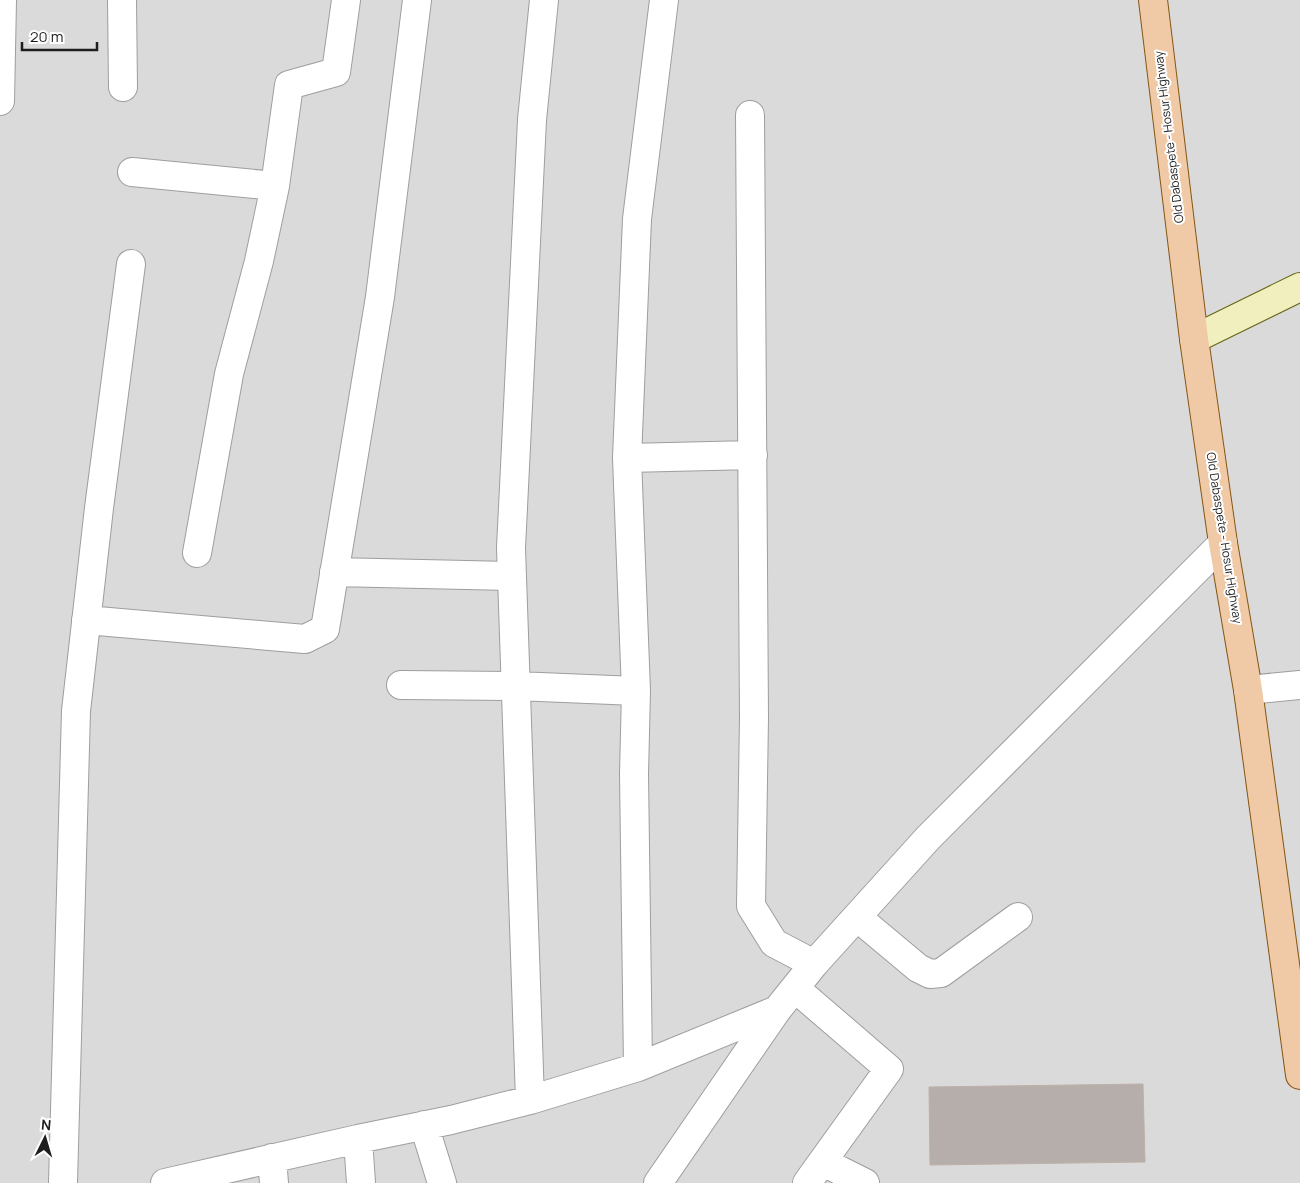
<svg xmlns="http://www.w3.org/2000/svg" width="1300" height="1183" font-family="Manrope,sans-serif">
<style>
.residential{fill:#dbdada}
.building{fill:#b6aeaa;stroke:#bdb0a9}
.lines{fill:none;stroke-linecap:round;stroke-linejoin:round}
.street-casing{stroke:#9e9e9e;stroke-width:30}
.secondary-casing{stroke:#646612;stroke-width:30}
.primary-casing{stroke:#845512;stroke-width:30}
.street{stroke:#fff;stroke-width:28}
.secondary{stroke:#f1efbe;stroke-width:28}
.primary{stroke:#f0caa6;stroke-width:28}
.labels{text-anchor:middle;stroke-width:4;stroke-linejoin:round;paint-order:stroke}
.street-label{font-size:12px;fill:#1d1d1d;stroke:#fff}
</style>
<rect width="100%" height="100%" fill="#ede9e4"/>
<path class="residential" d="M 0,0 L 1300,0 L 1300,1183 L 0,1183 Z"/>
<path class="building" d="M 1143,1084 L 1145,1162 L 930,1165 L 929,1087 Z"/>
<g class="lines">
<defs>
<path id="street" d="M 122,0 L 123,87
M 0,101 L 2,0
M 750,115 L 754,718 L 751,906 L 774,943 L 814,964
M 132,172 L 275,186
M 627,458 L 753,455
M 197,553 L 229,374 L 259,261 L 275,186 L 289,85 L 336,72 L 346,0
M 334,572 L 512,576
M 86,620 L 305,639 L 325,629 L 380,297 L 417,0
M 401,685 L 516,686 L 636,691
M 1248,690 L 1300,685
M 857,917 L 918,968 L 930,974 L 941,973 L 1018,917
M 796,989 L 889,1069 L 807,1183
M 638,1067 L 634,774 L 636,691 L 627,458 L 637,219 L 664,0
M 530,1100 L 511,548 L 532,120 L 544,0
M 424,1125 L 442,1183
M 358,1139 L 361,1183
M 272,1158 L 274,1183
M 823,1162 L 865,1183
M 63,1183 L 76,711 L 99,508 L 131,264
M 165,1183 L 358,1139 L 451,1120 L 530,1100 L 638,1067 L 777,1010 L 814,964 L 928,838 L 1223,543
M 658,1183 L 777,1010"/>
<path id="secondary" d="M 1194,339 L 1300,287"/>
<path id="primary" d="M 1153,0 L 1194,339 L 1223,543 L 1248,690 L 1300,1075"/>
</defs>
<use href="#street" class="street-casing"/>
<use href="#secondary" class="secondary-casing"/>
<use href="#primary" class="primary-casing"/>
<use href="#street" class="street"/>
<use href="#secondary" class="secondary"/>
<use href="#primary" class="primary"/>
</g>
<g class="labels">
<g class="street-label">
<text transform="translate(1169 137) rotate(-97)" y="4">Old Dabaspete - Hosur Highway</text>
<text transform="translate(1224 538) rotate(81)" y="4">Old Dabaspete - Hosur Highway</text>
</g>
</g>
<g transform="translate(45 1138) rotate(5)" stroke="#ffffff" stroke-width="4" paint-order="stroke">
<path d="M0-4L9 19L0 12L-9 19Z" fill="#1d1d1d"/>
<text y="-8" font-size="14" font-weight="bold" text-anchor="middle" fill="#1d1d1d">N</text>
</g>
<path d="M22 42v8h75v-8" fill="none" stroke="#1d1d1d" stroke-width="2.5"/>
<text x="30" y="42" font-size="15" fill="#1d1d1d" stroke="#ffffff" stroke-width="4" paint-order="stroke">20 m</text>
</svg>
